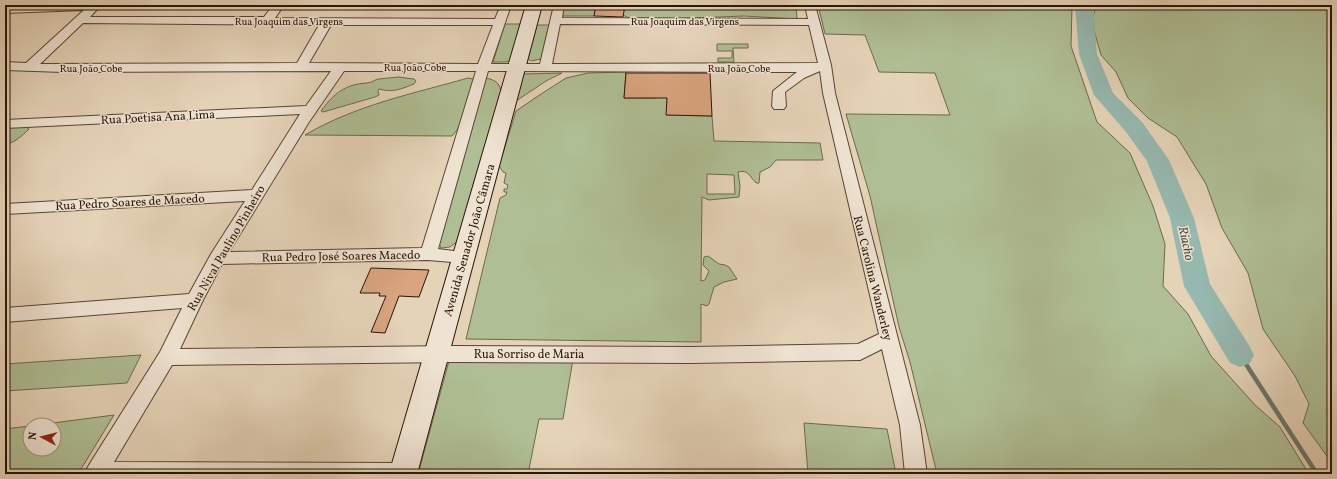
<svg xmlns="http://www.w3.org/2000/svg" width="1337" height="479" font-family="Vollkorn,serif">
<style>
.green{fill:#afbe94;stroke:#6c6a4d;fill-rule:evenodd}
.lines{fill:none;stroke-linecap:round;stroke-linejoin:round}
.stream{stroke:#6b776b;stroke-width:4.5}
.river{fill:#96b8af;fill-rule:evenodd}
.building{fill:#d9a47f;stroke:#2a1506}
.minor-casing{stroke:#594432;stroke-width:2}
.secondary-casing{stroke:#2a1506;stroke-width:2}
.minor{fill:#eee2d1;fill-rule:evenodd}
.secondary{fill:#eee2d1;fill-rule:evenodd}
.labels{text-anchor:middle;stroke-width:3;stroke-linejoin:round;paint-order:stroke}
.far-street-label{font-size:10px;fill:#2a1506;stroke:#eee2d1}
.street-label{font-size:12px;fill:#2a1506;stroke:#eee2d1}
.water-label{font-size:13px;font-style:italic;fill:#504e41;stroke:#eee2d1}
</style>
<rect width="100%" height="100%" fill="#e5d3b8"/>
<filter id="stains"><feTurbulence type="fractalNoise" baseFrequency=".005" numOctaves="4"/><feColorMatrix values="0 0 0 0 .2 0 0 0 0 .09 0 0 0 0 .02 0 0 0 .5 -.17"/></filter>
<radialGradient id="worn" r=".72"><stop offset=".6" stop-color="#630" stop-opacity="0"/><stop offset="1" stop-color="#630" stop-opacity=".3"/></radialGradient>
<path class="green" d="M 564,5 L 564,8 L 596,8 L 594,16 L 561,16 Z
M 625,5 L 796,5 L 797,19 L 744,16 L 672,19 L 629,18 L 623,15 Z
M 818,5 L 1072,5 L 1071,46 L 1097,122 L 1130,153 L 1153,206 L 1165,244 L 1163,286 L 1188,314 L 1211,356 L 1255,405 L 1280,427 L 1309,474 L 937,474 L 910,362 L 899,327 L 870,196 L 846,114 L 950,115 L 935,73 L 879,72 L 865,35 L 825,34 Z
M 1097,5 L 1332,5 L 1332,463 L 1303,423 L 1309,404 L 1295,376 L 1263,329 L 1248,273 L 1222,228 L 1206,184 L 1177,137 L 1148,118 L 1128,98 L 1116,72 L 1101,55 L 1095,34 L 1093,16 Z
M 505,24 L 521,24 L 511,60 L 506,62 L 493,62 Z
M 537,25 L 549,25 L 541,59 L 531,61 L 528,59 Z
M 717,44 L 748,44 L 748,48 L 733,48 L 734,62 L 718,62 L 718,58 L 732,58 L 732,51 L 717,51 Z
M 626,72 L 624,98 L 656,98 L 657,91 L 667,91 L 667,115 L 712,116 L 714,141 L 820,143 L 823,160 L 776,160 L 770,167 L 760,172 L 759,183 L 756,183 C 750,177 748,169 738,172 L 740,186 L 739,197 L 709,200 L 702,197 L 701,281 L 705,280 L 709,271 L 703,265 L 704,257 L 708,256 L 719,264 L 725,265 L 729,267 L 737,279 L 724,282 L 714,287 L 709,304 L 707,306 L 701,304 L 701,342 L 466,339 L 500,198 L 506,195 L 507,192 L 504,192 L 504,189 L 507,189 L 508,185 L 504,183 L 506,173 L 503,172 L 499,166 L 516,111 L 538,96 L 566,78 L 588,73 ZM 707,174 L 734,175 L 735,194 L 707,194 Z
M 562,73 L 546,81 L 516,101 L 521,78 L 524,74 Z
M 398,77 L 414,79 L 416,81 L 414,84 C 401,89 393,93 379,89 L 378,91 L 379,95 L 375,97 L 323,112 L 321,111 C 334,93 346,84 367,83 C 372,83 375,79 379,79 C 385,78 392,78 398,77 Z
M 468,78 L 474,79 C 469,97 466,122 452,136 L 305,135 C 356,105 412,94 468,78 Z
M 486,78 C 496,80 501,84 501,94 L 459,240 L 450,247 L 441,248 L 439,243 Z
M 24,126 L 29,129 C 21,137 15,142 5,145 L 5,128 Z
M 141,355 L 127,383 L 5,391 L 5,364 Z
M 573,359 L 563,419 L 539,419 L 528,474 L 418,474 L 449,361 Z
M 114,415 L 78,474 L 5,474 L 5,429 L 30,426 L 30,449 L 54,449 L 54,425 L 38,425 Z
M 804,423 L 887,429 L 896,474 L 808,474 Z"/>
<g class="lines">
<path class="stream" d="M 1240,355 L 1317,474"/>
<path class="river" d="M 1075,5 L 1093,5 L 1097,54 L 1113,93 L 1142,122 L 1169,160 L 1194,218 L 1210,284 L 1250,347 L 1254,355 L 1250,363 L 1240,367 L 1230,363 L 1184,286 L 1170,218 L 1147,161 L 1126,132 L 1094,95 L 1079,54 Z"/>
</g>
<path class="building" d="M 596,5 L 625,5 L 623,17 L 594,16 Z
M 626,73 L 710,73 L 712,116 L 666,115 L 667,98 L 624,98 Z
M 371,268 L 429,270 L 419,297 L 399,296 L 385,333 L 371,332 L 386,296 L 379,296 L 380,293 L 360,293 Z"/>
<g class="lines">
<defs>
<path id="minor" d="M 43,5 L 101,5 L 90,17 L 264,17 L 273,5 L 284,5 L 275,18 L 495,19 L 501,5 L 511,5 L 491,64 L 540,64 L 554,5 L 564,5 L 562,18 L 808,19 L 805,5 L 815,5 L 831,65 L 835,93 L 920,425 L 927,474 L 905,474 L 900,425 L 882,349 L 860,360 L 691,363 L 454,362 L 172,365 L 114,462 L 403,463 L 410,466 L 413,474 L 84,474 L 89,465 L 160,352 L 182,308 L 5,322 L 5,308 L 189,294 L 211,254 L 245,201 L 5,214 L 5,204 L 252,190 L 300,114 L 5,128 L 5,120 L 306,106 L 331,71 L 63,72 L 5,70 L 5,62 L 26,63 L 84,10 L 5,13 L 5,7 ZM 83,23 L 319,25 L 297,63 L 40,64 ZM 560,24 L 809,25 L 818,63 L 552,64 ZM 331,25 L 493,25 L 478,64 L 309,63 ZM 344,71 L 476,71 L 422,248 L 229,252 L 309,122 ZM 488,71 L 797,72 L 773,91 L 772,106 L 774,109 L 784,109 L 786,106 L 785,92 L 804,78 L 820,71 L 823,93 L 879,334 L 858,344 L 691,347 L 454,346 L 180,349 L 203,300 L 222,264 L 428,260 L 464,263 L 470,261 L 472,257 L 470,253 L 438,249 Z"/>
<path id="secondary" d="M 526,5 L 542,5 L 417,474 L 389,474 Z"/>
</defs>
<use href="#minor" class="minor-casing"/>
<use href="#secondary" class="secondary-casing"/>
<use href="#minor" class="minor"/>
<use href="#secondary" class="secondary"/>
</g>
<g class="labels">
<g class="far-street-label">
<text x="289" y="25">Rua Joaquim das Virgens</text>
<text x="685" y="25">Rua Joaquim das Virgens</text>
<text x="415" y="71">Rua João Cobe</text>
<text x="91" y="72">Rua João Cobe</text>
<text x="739" y="72">Rua João Cobe</text>
</g>
<g class="street-label">
<text transform="translate(158 117) rotate(-3)" y="4">Rua Poetisa Ana Lima</text>
<text transform="translate(130 202) rotate(-3)" y="4">Rua Pedro Soares de Macedo</text>
<text transform="translate(469 240) rotate(-74)" y="4">Avenida Senador João Câmara</text>
<text transform="translate(226 248) rotate(-60)" y="4">Rua Nival Paulino Pinheiro</text>
<text transform="translate(341 256) rotate(-1)" y="4">Rua Pedro José Soares Macedo</text>
<text transform="translate(873 278) rotate(76)" y="4">Rua Carolina Wanderley</text>
<text x="529" y="358">Rua Sorriso de Maria</text>
</g>
<g class="water-label">
<text transform="translate(1187 243) rotate(78)" y="5">Riacho</text>
</g>
</g>
<rect width="1337" height="479" fill="none" stroke="#e5d3b8" stroke-width="20"/>
<rect x="6" y="6" width="1325" height="467" fill="none" stroke="#2a1506" stroke-width="2"/>
<rect x="10" y="10" width="1317" height="459" fill="none" stroke="#2a1506"/>
<g transform="translate(42 437) rotate(277)"><circle r="19" fill="#eee2d1" stroke="#a09080"/>
<path d="M0-3L7 15L0 10L-7 15Z" fill="#8f2418"/>
<text y="-6" font-size="11" font-weight="bold" text-anchor="middle" fill="#2a1506">N</text>
</g>
<rect width="100%" height="100%" filter="url(#stains)"/>
<rect width="100%" height="100%" fill="url(#worn)"/>
</svg>
